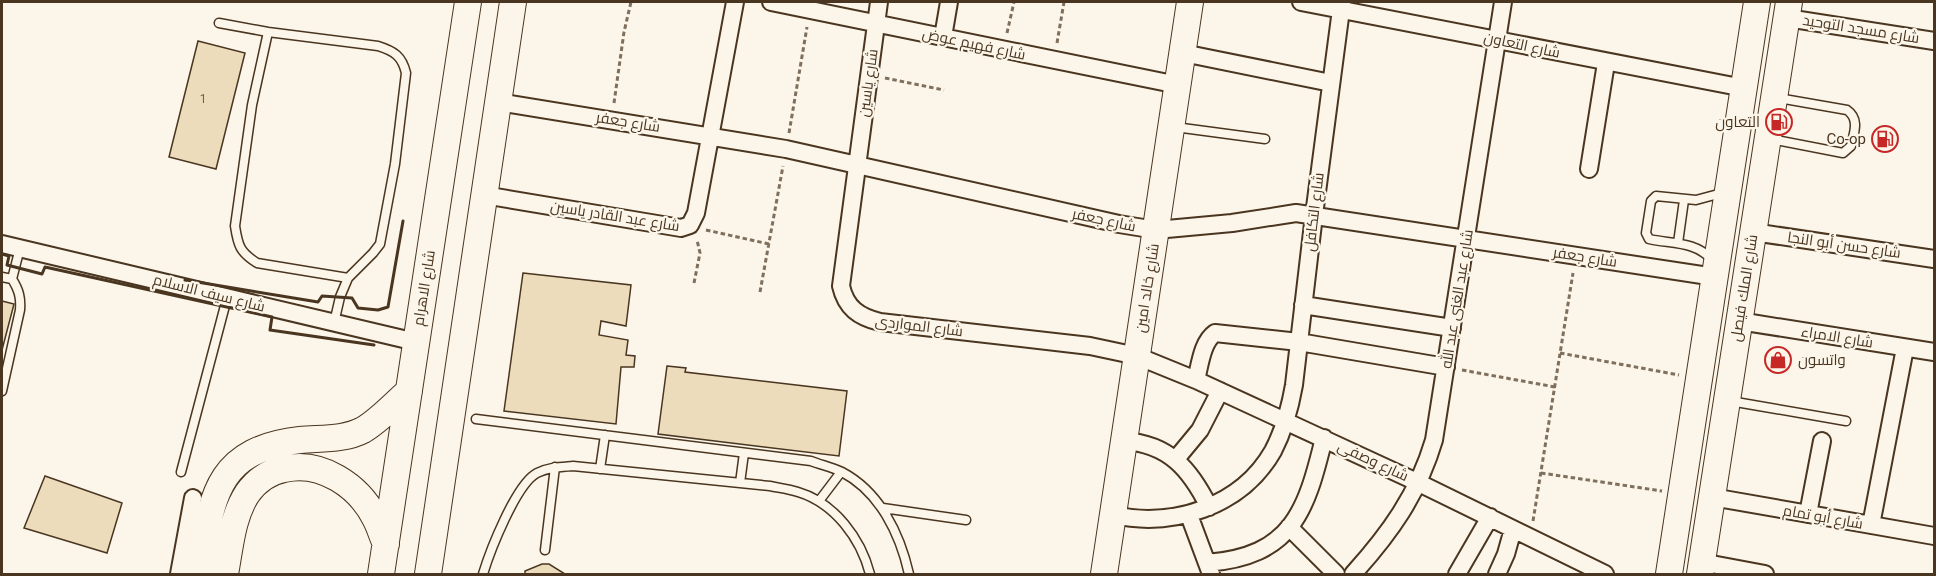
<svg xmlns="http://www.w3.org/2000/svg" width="1936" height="576" font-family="Roboto,Cairo,sans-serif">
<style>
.building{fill:#ecdcbc;stroke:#4a3520;stroke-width:1.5}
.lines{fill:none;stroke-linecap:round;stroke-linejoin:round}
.service-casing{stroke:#4a3520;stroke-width:11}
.minor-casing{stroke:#4a3520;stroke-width:20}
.primary-casing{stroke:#4a3520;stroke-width:28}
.path{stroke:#7f6f5c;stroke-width:3;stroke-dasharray:4.5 3;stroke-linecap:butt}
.service{stroke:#fbf6e9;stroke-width:8}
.minor{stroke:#fbf6e9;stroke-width:16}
.primary{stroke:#fbf6e9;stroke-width:26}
.wall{stroke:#4a3520;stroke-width:3}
.labels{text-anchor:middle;stroke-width:4.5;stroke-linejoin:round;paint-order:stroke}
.number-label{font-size:12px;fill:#725f47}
.street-label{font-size:15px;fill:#4a3520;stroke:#fbf6e9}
.poi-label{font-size:15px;fill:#4a3520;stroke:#fbf6e9;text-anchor:end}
</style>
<rect width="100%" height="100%" fill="#fbf6e9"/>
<path class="building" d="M 198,41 L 245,53 L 216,169 L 169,157 Z
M 523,273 L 631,285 L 626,326 L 601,321 L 599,335 L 628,340 L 626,355 L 635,356 L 634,367 L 621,367 L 616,424 L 504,411 Z
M 2,301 L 14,304 L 2,350 Z
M 667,366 L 686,368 L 685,372 L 847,391 L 839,456 L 658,434 Z
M 45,476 L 122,503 L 107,553 L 24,528 Z
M 542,564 L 549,564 L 565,574 L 525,574 L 525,571 Z"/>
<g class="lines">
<defs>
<path id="service" d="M 219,23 L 268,32 L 378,46 C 394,51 402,56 406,73 L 395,164 L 380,244 L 373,253 L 348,278 L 340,297 L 334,323
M 268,32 L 252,105 L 235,226 C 238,246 240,252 257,263 L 348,278
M 1175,127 L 1265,139
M 1771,139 L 1843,153 L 1851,146 C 1854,133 1860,119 1847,110 L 1778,98
M 1678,243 L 1684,200
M 1712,260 C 1696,241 1671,244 1649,239 L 1646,233 L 1651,201 L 1656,196 L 1696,200 L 1722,193
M 2,277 L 12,279 C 19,290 21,298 20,310 L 2,391
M 12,279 L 20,248
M 1730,401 L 1846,421
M 476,419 L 811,461 C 821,465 832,467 842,472 C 880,492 900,534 909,574
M 600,469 L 605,435
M 181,472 L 227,298
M 740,483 L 744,453
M 819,501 L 841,472
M 883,508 L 966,520
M 545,550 L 555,467
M 483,574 C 490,551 516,484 537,473 C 549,467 561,467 573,466 L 770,486 C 780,488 789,489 798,492 C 835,503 861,539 870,574"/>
<path id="minor" d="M 771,2 L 1178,85
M 879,2 L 841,286 C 846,308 859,317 880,322 L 1090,346 L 1137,356 L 1196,380 L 1419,483 L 1605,574
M 1301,2 L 1744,88
M 1787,18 L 1934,41
M 943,37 L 949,2
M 1183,53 L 1331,83
M 498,102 L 786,149 L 1119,224 L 1156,230 L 1232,223 L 1296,213 L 1715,277
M 1589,169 L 1606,63
M 484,195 L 681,228 L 690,225 L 696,213 L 735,2
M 1753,232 L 1934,259
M 2,244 L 416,342
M 1303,305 L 1452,328
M 1739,321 L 1934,352
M 1196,380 C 1200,365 1202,342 1215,333 L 1299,342 L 1446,367
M 1124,441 C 1169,444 1190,469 1209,507
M 1176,459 L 1200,430 L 1220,391
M 1712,497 L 1934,536
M 1808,514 L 1822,441
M 1113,515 C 1173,528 1241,507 1273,451 C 1284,430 1290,408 1294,385 L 1314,215 L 1342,2
M 1189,515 L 1211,574
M 1871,525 L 1905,348
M 1289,527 L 1336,574
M 1701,562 L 1765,574
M 1207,563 C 1292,556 1306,512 1324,438
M 179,574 L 193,498
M 1353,574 C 1390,533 1418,494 1434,440 L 1503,2
M 1457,574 L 1490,517
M 1497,574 L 1506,554 L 1513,529"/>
<path id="primary" d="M 199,574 C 212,501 212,450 300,440 C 321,438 344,440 363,430 C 380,420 394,404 409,391
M 225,574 C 230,548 232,517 247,494 C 256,481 269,472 284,469 C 321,460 359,486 375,518 C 380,527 382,536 386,544
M 381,574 L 468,2
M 428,574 L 513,2
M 1104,574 L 1190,2
M 1669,574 L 1757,2
M 1700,574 L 1789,2"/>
</defs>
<use href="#service" class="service-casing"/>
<use href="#minor" class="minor-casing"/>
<use href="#primary" class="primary-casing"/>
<path class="path" d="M 1007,33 L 1014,2
M 1057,43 L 1064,2
M 885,78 L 944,90
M 614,103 L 624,32 L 631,2
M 789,133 L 807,27
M 706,230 L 769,244
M 694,283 L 700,253 L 697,240
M 760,292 L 783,166
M 1560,353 L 1679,375
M 1462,370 L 1555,387
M 1541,473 L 1662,491
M 1533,521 L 1573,273"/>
<use href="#service" class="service"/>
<use href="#minor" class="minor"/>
<use href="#primary" class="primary"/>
<path class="wall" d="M 2,254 L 9,256 L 7,265 L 42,274 L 45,267 L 272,317 L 270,330 L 374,345
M 185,280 L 318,302 L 322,296 L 352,298 L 358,308 L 378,310 L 388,307 L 403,221"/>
</g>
<defs>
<symbol id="fuel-ring" viewBox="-11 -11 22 22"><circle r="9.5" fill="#fbf6e9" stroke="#c62828" stroke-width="1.5"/><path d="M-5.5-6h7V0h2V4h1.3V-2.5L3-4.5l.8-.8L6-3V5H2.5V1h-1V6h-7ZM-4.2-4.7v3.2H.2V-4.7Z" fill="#c62828"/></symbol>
<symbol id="shop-ring" viewBox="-11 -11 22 22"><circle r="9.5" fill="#fbf6e9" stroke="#c62828" stroke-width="1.5"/><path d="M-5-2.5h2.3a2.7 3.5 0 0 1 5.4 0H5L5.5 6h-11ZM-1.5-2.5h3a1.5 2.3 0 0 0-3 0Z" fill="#c62828"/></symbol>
</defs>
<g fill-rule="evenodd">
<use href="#fuel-ring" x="1764" y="107" width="30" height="30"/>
<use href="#fuel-ring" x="1870" y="124" width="30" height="30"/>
<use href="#shop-ring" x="1763" y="345" width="30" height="30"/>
</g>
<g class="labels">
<g class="number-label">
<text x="203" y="103">1</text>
</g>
<g class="street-label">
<text transform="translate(1861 29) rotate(9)" y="5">شارع مسجد التوحيد</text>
<text transform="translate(974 44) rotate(12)" y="5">شارع فهيم عوض</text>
<text transform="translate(1522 45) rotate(12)" y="5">شارع التعاون</text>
<text transform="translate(868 83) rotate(-82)" y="5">شارع ياسين</text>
<text transform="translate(628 122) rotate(9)" y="5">شارع جعفر</text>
<text transform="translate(1314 212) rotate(-83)" y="5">شارع التكافل</text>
<text transform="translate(615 216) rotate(9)" y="5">شارع عبد القادر ياسين</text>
<text transform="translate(1104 220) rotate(12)" y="5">شارع جعفر</text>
<text transform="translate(1844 245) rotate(8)" y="5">شارع حسن أبو النجا</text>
<text transform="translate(1585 257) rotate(9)" y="5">شارع جعفر</text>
<text transform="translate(424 288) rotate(-81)" y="5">شارع الاهرام</text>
<text transform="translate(1147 288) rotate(-81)" y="5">شارع خالد امين</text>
<text transform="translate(1744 288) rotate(-81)" y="5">شارع الملك فيصل</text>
<text transform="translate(209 293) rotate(14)" y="5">شارع سيف الاسلام</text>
<text transform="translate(1457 299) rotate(-81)" y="5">شارع عبد الغنى عبد الله</text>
<text transform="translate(919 326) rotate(7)" y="5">شارع المواردى</text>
<text transform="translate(1837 337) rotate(9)" y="5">شارع الامراء</text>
<text transform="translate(1373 461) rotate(25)" y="5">شارع وصفى</text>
<text transform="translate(1823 517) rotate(10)" y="5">شارع أبو تمام</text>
</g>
<g class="poi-label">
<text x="1760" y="127">التعاون</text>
<text x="1866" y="144">Co-op</text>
<text x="1798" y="365" text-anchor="start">واتسون</text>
</g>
</g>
<rect width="1936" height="576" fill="none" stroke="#4a3520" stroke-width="6"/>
</svg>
